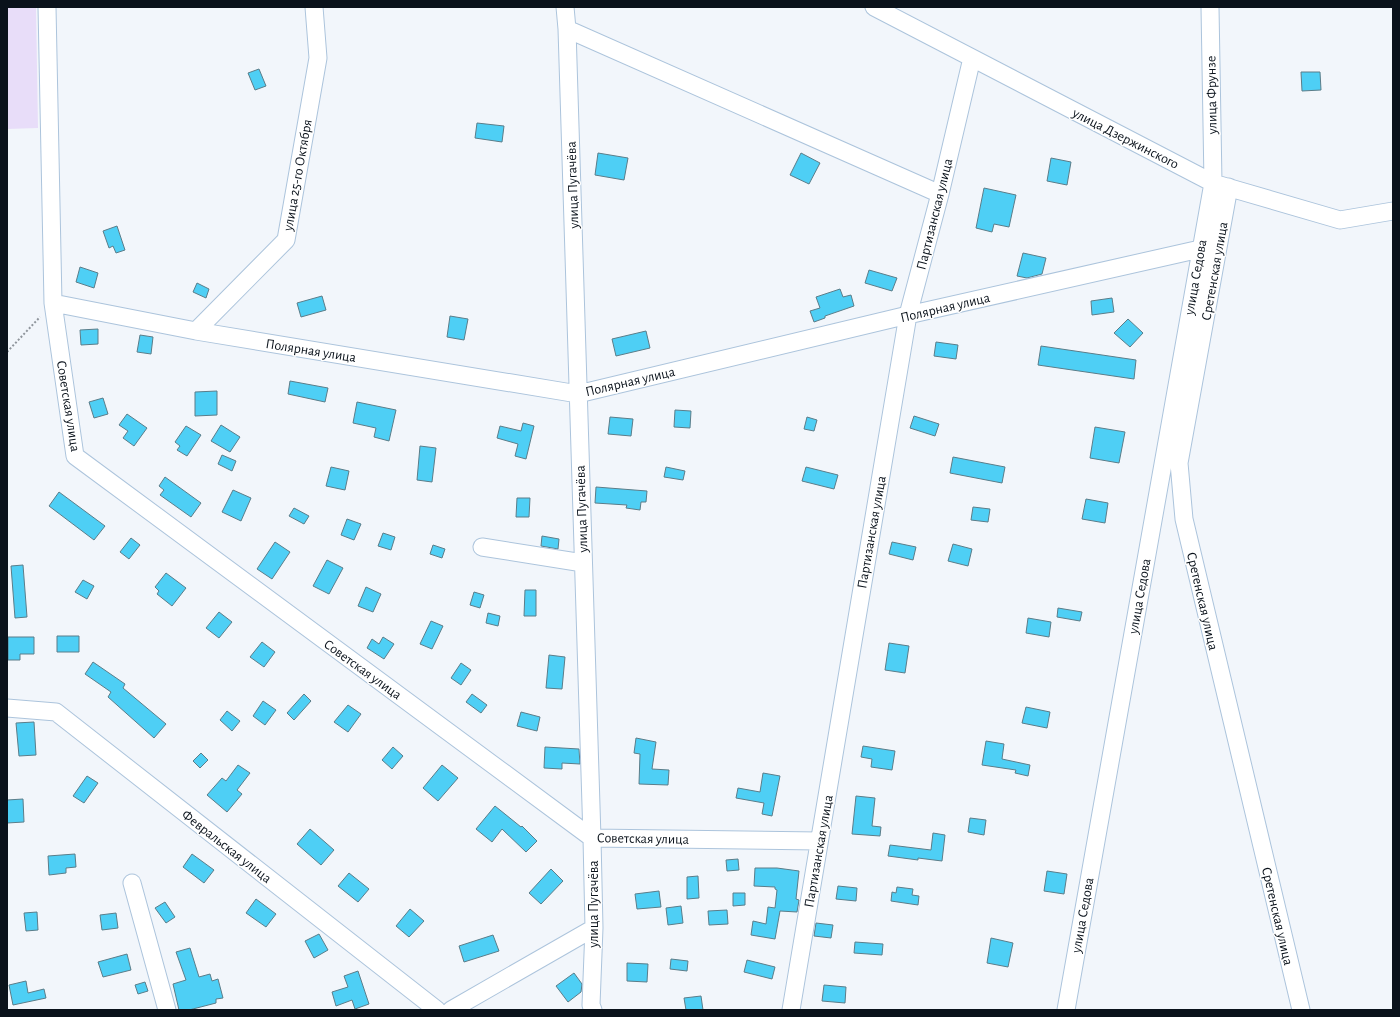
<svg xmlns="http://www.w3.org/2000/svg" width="1400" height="1017" font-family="'Alegreya Sans',sans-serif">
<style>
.green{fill:#e8ddf9}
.building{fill:#4ecff5;stroke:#5b7d89}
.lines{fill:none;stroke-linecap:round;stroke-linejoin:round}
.minor-casing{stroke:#acc4dc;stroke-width:19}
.path{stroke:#8f959c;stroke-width:2;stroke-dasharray:2 2;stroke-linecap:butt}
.minor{stroke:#fff;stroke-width:17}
.labels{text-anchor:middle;stroke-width:3;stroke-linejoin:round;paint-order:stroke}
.street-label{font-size:14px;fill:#0a121b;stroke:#fff}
</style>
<rect width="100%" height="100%" fill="#f2f6fb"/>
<path class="green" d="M 7,7 L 36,7 L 38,128 L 7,129 Z"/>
<path class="building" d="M 259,69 L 266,86 L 255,90 L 248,73 Z
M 1301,72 L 1320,72 L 1321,90 L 1302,91 Z
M 477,123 L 504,126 L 502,142 L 475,138 Z
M 598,153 L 628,158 L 624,180 L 595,175 Z
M 801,153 L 820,163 L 809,184 L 790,175 Z
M 1051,158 L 1071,162 L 1067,185 L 1047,181 Z
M 984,188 L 1016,195 L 1009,227 L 994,224 L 992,232 L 976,228 Z
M 117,226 L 125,250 L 116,253 L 113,246 L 109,248 L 103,231 Z
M 1023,253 L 1046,258 L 1042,274 L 1027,278 L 1017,276 Z
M 80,267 L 98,273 L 94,288 L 76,282 Z
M 869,270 L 897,278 L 892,291 L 865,283 Z
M 197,283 L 209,289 L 206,298 L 193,292 Z
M 840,289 L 843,297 L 851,295 L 854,306 L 825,316 L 825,318 L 814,322 L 810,311 L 820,308 L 816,297 Z
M 322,296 L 326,310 L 301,317 L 297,303 Z
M 1112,298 L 1114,312 L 1092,315 L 1091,301 Z
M 450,316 L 468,319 L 464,340 L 447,337 Z
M 1128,319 L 1143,333 L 1130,347 L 1114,333 Z
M 98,329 L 98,344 L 81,345 L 80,330 Z
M 646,331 L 650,348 L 616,356 L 612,339 Z
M 140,335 L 153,337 L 151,354 L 137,352 Z
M 936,342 L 958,345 L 956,359 L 934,356 Z
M 1041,346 L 1136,360 L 1134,379 L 1038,365 Z
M 290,381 L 328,388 L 325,402 L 288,394 Z
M 217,391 L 217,415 L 195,416 L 195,392 Z
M 103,398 L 108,414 L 94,418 L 89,402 Z
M 357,402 L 396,410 L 389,441 L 374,437 L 376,428 L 353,423 Z
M 675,410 L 691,411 L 690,428 L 674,427 Z
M 127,414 L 147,428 L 134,446 L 123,438 L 128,431 L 119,425 Z
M 914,416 L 939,424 L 935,436 L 910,428 Z
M 610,417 L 633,419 L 631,436 L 608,434 Z
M 807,417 L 817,420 L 814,431 L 804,429 Z
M 523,423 L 534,426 L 526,459 L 515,456 L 518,444 L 497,438 L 500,426 L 521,431 Z
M 221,425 L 240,437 L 230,452 L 211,441 Z
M 186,426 L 201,435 L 187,456 L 177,450 L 180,446 L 175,442 Z
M 1095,427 L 1125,432 L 1119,463 L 1090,458 Z
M 420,446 L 436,448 L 432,482 L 417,480 Z
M 222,455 L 236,461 L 232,471 L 218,464 Z
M 953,457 L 1005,467 L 1002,483 L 950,473 Z
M 331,467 L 349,471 L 345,490 L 326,486 Z
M 666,467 L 685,471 L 683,480 L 664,477 Z
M 806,467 L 838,475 L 834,489 L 802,481 Z
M 165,477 L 201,503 L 191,517 L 160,495 L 164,490 L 159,486 Z
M 596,487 L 647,491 L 646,502 L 641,502 L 640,510 L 626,508 L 627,505 L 595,503 Z
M 233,490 L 251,498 L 241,521 L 222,512 Z
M 59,492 L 105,526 L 94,540 L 49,506 Z
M 517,498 L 530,498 L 529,517 L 516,517 Z
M 1086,499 L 1108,503 L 1105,523 L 1082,519 Z
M 973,507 L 990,509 L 988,522 L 971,520 Z
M 294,508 L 309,516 L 304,524 L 289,516 Z
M 347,519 L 361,524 L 354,540 L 341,535 Z
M 383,533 L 395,537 L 391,550 L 378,546 Z
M 542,536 L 559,539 L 558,549 L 541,546 Z
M 131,538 L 140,545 L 129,559 L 120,552 Z
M 275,542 L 290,552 L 272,579 L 257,569 Z
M 892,542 L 916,547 L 913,560 L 889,554 Z
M 953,544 L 972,549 L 968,566 L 948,561 Z
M 433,545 L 445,549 L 442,558 L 430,554 Z
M 327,560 L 343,568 L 329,594 L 313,586 Z
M 23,565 L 27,617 L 15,618 L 11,566 Z
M 166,573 L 186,588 L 172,606 L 157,594 L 159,591 L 155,587 Z
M 83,580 L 94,586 L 87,599 L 75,592 Z
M 366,587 L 381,594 L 373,612 L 358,606 Z
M 525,590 L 536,590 L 536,616 L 524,616 Z
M 474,592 L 484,595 L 480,608 L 470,605 Z
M 1058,608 L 1082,612 L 1080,621 L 1057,617 Z
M 219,612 L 232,622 L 219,638 L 206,628 Z
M 488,613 L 500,616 L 498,626 L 486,623 Z
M 1028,618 L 1051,622 L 1049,637 L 1026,633 Z
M 431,621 L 443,626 L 432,649 L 420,644 Z
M 57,636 L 79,636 L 79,652 L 57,652 Z
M 8,637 L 34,637 L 34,654 L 20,654 L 20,660 L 8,660 Z
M 383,637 L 394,644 L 384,659 L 367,648 L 372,639 L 379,644 Z
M 262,642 L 275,652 L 264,667 L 250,657 Z
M 889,643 L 909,646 L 905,673 L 885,670 Z
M 549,655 L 565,657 L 562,689 L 546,688 Z
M 93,662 L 125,684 L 123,688 L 166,724 L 154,738 L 108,697 L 111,692 L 85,674 Z
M 461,663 L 471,670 L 461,685 L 451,678 Z
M 304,694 L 311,701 L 294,720 L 287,713 Z
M 472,694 L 487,705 L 481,713 L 466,702 Z
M 263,701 L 276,710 L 265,725 L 253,716 Z
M 348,705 L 361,714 L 348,732 L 334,722 Z
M 1026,707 L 1050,712 L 1047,728 L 1022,723 Z
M 227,711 L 240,721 L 232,731 L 220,720 Z
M 521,712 L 540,717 L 537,731 L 517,726 Z
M 34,722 L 36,755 L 19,756 L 16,723 Z
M 636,738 L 656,742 L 652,769 L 669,770 L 668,785 L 639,784 L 640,754 L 634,753 Z
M 986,741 L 1004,744 L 1002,759 L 1030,765 L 1028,776 L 1015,773 L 1016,770 L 982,765 Z
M 863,746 L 895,751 L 892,770 L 871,767 L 872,759 L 861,757 Z
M 393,747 L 403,756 L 392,769 L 382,760 Z
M 545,747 L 579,749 L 580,764 L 562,763 L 562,769 L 544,768 Z
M 201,753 L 208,760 L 200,768 L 193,761 Z
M 238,765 L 250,773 L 237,790 L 242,794 L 227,812 L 207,795 L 222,778 L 226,781 Z
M 442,765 L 458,778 L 438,801 L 423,788 Z
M 763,773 L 780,776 L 772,816 L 762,814 L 764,803 L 736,798 L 738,788 L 760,792 Z
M 87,776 L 98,783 L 84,803 L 73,796 Z
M 856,796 L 875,798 L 872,826 L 881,827 L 880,836 L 852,834 Z
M 23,799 L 24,822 L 7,823 L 7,800 Z
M 495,806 L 521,827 L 522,826 L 537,841 L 526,852 L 502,829 L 492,842 L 476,829 Z
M 970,818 L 986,820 L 984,835 L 968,832 Z
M 310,829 L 334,850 L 321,865 L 297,844 Z
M 933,833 L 945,835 L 942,861 L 918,858 L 918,860 L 888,856 L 890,845 L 931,850 Z
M 75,854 L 76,867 L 66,868 L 66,873 L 49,875 L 48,856 Z
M 192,854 L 214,870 L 204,883 L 183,867 Z
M 738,859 L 739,870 L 727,871 L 726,860 Z
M 755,868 L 777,868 L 799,871 L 796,899 L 799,900 L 797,912 L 780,911 L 775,939 L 751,935 L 753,921 L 766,924 L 768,907 L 775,908 L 777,890 L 775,889 L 775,887 L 754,886 Z
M 551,869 L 563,881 L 541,904 L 529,893 Z
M 1047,871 L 1067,874 L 1064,894 L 1044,891 Z
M 349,873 L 369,889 L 358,902 L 338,886 Z
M 698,876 L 699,898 L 687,899 L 687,877 Z
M 838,886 L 857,888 L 856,901 L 836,899 Z
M 897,887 L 913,889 L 912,895 L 919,896 L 918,905 L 891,901 L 892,892 L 896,893 Z
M 659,891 L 661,907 L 637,909 L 635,894 Z
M 733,893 L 745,893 L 745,905 L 733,906 Z
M 256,899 L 276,914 L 266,927 L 246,913 Z
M 165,902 L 175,917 L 166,923 L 155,908 Z
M 681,906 L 683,923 L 668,925 L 666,908 Z
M 410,909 L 424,921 L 409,937 L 396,926 Z
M 727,910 L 728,924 L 709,925 L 708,911 Z
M 37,912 L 38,930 L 26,931 L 24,913 Z
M 116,913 L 118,928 L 102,930 L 100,915 Z
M 816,923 L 833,925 L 831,938 L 814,936 Z
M 319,934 L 328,950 L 314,958 L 305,941 Z
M 493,935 L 499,951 L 464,962 L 459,946 Z
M 991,938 L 1013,943 L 1008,967 L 987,963 Z
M 855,942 L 883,944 L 882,955 L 854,953 Z
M 190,948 L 199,977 L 210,974 L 212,981 L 218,979 L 223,998 L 216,999 L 216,1003 L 189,1010 L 179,1010 L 173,984 L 186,980 L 176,952 Z
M 127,954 L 131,970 L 103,977 L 98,962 Z
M 671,959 L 688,961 L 687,971 L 670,969 Z
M 747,960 L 775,967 L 772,979 L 744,972 Z
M 627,963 L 648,964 L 647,982 L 627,981 Z
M 358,971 L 369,1004 L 355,1009 L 352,1000 L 336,1006 L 332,992 L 348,987 L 344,976 Z
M 574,973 L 582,984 L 581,992 L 568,1002 L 556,986 Z
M 26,981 L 28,993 L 44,989 L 46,998 L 13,1005 L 9,985 Z
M 145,982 L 148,991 L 138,994 L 135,985 Z
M 824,985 L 846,987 L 845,1003 L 822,1001 Z
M 701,996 L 703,1010 L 686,1010 L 684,998 Z"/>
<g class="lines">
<defs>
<path id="minor" d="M 47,7 L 53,303 L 75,456 L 592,838 L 819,841
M 565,7 L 567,29 L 592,838 L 594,928 L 591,1005 L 593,1010
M 874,7 L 1213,183 L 1340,220 L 1393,211
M 567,29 L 940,194
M 1229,187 L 1179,463 L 1184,519 L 1301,1010
M 53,303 L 196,331 L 578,394 L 908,315 L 1200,249
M 196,331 L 286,240 L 318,58 L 314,7
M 482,547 L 583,563
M 7,708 L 56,712 L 437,1010
M 132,883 L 167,1010
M 451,1010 L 594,928
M 791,1010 L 908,315 L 940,194 L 972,58
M 1066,1010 L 1213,183 L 1210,7"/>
</defs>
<use href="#minor" class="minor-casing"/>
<path class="path" d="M 7,352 L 40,317"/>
<use href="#minor" class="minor"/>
</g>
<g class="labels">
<g class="street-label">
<text transform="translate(1211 95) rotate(-91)" y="5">улица Фрунзе</text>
<text transform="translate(1126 138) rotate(27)" y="5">улица Дзержинского</text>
<text transform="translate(297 175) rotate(-80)" y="5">улица 25-го Октября</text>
<text transform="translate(572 185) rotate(-92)" y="5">улица Пугачёва</text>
<text transform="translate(934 214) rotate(-76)" y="5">Партизанская улица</text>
<text transform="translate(1214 271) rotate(-80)" y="5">Сретенская улица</text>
<text transform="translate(1195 277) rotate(-80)" y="5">улица Седова</text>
<text transform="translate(945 307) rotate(-13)" y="5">Полярная улица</text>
<text transform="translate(311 350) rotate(9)" y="5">Полярная улица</text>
<text transform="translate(630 381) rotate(-13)" y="5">Полярная улица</text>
<text transform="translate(69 406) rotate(81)" y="5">Советская улица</text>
<text transform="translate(581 509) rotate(-92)" y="5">улица Пугачёва</text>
<text transform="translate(871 532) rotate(-80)" y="5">Партизанская улица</text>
<text transform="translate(1139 596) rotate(-80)" y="5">улица Седова</text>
<text transform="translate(1203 601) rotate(77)" y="5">Сретенская улица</text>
<text transform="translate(363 669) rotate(36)" y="5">Советская улица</text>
<text transform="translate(643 838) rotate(1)" y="5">Советская улица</text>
<text transform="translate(227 846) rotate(38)" y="5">Февральская улица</text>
<text transform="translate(818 851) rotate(-80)" y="5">Партизанская улица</text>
<text transform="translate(593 904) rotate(-90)" y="5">улица Пугачёва</text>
<text transform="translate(1082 915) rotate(-80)" y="5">улица Седова</text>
<text transform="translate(1278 916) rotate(77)" y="5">Сретенская улица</text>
</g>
</g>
<rect width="1400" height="1017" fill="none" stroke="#0a121b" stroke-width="16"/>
</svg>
